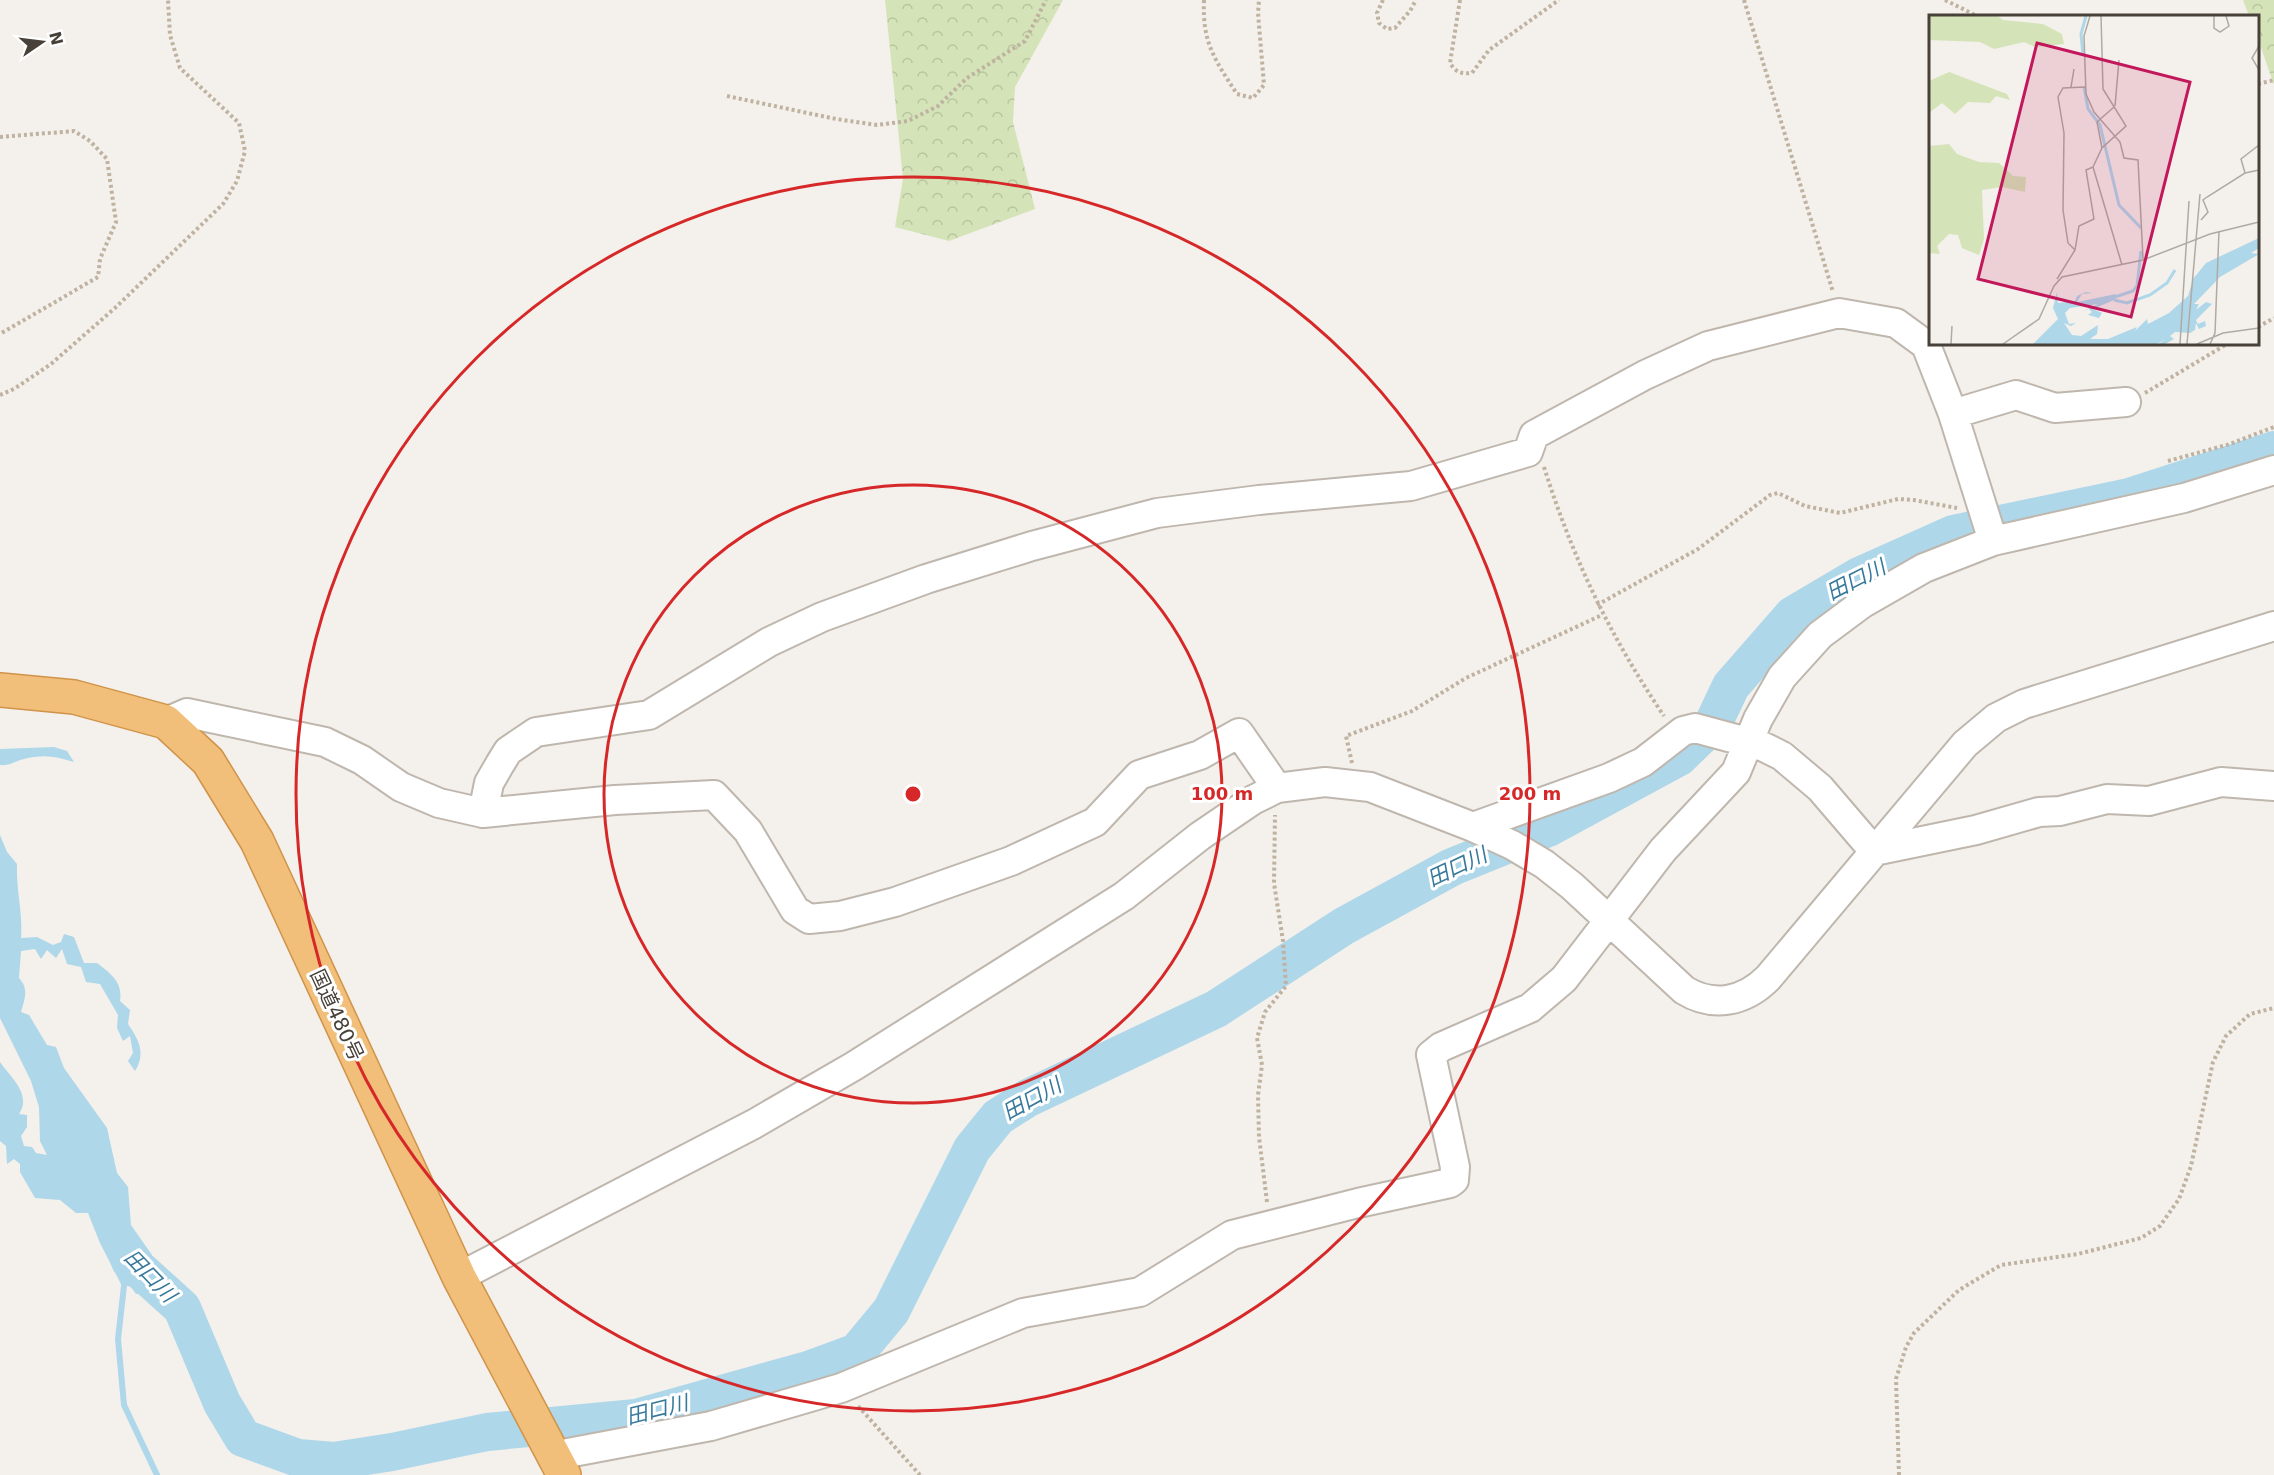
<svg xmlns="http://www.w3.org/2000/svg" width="2274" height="1475" font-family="'DejaVu Sans','Noto Sans JP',sans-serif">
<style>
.forest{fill:url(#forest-crowns)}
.water{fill:#aed7ea}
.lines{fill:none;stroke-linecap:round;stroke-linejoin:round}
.stream{stroke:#aed7ea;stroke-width:6}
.river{stroke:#aed7ea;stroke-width:38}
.minor-casing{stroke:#bfb7ae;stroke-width:32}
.highway-casing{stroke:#d09349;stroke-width:36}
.path{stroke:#bfb2a1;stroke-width:4;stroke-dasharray:3 3;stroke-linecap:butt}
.minor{stroke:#fff;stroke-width:28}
.highway{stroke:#f1bf79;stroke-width:33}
.ring{fill:none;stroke:#d62828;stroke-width:3}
.labels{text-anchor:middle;stroke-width:6;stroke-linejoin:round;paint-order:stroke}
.street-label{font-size:20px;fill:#484139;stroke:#fff}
.water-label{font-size:21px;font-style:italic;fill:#37799c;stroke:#fff}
.inset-river{fill:none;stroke:#aed7ea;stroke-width:3}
.inset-road{fill:none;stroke:#afaaa4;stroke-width:1.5}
.view{fill:#c2185b;fill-opacity:0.15;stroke:#c2185b;stroke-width:3}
.inset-edge{fill:none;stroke:#484139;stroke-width:3}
.centre{fill:#d62828;stroke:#fff;stroke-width:3}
.ring-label{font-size:18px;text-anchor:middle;font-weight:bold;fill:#d62828;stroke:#fff;stroke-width:6;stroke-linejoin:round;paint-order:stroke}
</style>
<defs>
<pattern id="forest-crowns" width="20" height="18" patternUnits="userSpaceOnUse" patternTransform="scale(1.5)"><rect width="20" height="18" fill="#d4e4b8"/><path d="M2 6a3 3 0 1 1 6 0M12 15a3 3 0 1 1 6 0" fill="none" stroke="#b8c59f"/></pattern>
</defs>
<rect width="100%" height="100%" fill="#f4f0eb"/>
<path class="forest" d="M 885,0 L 1063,0 L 1015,87 L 1013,122 L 1035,209 L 949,241 L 895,227 L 903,179 Z
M 2243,0 L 2274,0 L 2274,85 L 2258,39 L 2258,16 L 2249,16 Z"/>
<path class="water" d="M 54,747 L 67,751 L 74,762 C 56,756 42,754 24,759 C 15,761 10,766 0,765 L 0,749 Z
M 0,835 L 7,852 L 17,864 C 16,890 23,913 21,938 L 37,937 L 53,945 L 61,942 L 64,934 L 74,937 L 84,963 L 97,963 C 111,974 123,982 120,1001 L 130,1010 L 128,1024 C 139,1040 146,1053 135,1071 L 128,1061 L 133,1053 L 130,1036 L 123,1041 L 117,1028 L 118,1015 L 100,984 L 86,982 L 81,967 L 67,964 L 62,949 L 56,958 L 47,950 L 41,959 L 35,949 L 21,951 L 19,978 C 29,989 25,998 21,1012 L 29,1015 L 47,1045 L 56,1047 L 64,1068 L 107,1128 L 117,1173 L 128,1187 L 131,1225 L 152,1255 L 146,1261 L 150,1267 L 162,1267 L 177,1289 L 172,1294 C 159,1296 149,1292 136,1294 L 131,1287 L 121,1284 L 100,1243 L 88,1213 L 76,1213 L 60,1200 L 35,1198 L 20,1172 L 20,1164 L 14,1159 L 7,1164 L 6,1146 L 0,1141 L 0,1062 C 11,1078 32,1094 19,1114 L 27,1115 L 27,1127 L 21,1136 L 24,1146 L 32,1147 L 36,1153 L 47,1155 L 40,1141 L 39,1107 L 31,1081 L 0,1018 Z"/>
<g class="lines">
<path class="stream" d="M 125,1277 L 118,1339 L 124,1405 L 157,1475"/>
<path class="river" d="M 130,1261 L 182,1308 L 222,1403 L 243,1438 L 298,1458 L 334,1461 L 392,1452 L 487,1432 L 636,1418 L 808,1370 L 857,1352 L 891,1311 L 972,1149 L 998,1117 L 1028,1098 L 1216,1009 L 1344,926 L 1452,867 L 1548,828 L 1679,757 L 1713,724 L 1731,686 L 1793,615 L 1859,576 L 1953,534 L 2129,497 L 2274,450"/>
<defs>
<path id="minor" d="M 1953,414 L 2016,395 L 2055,408 L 2126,402
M 166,722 L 187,713 L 325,742 L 362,760 L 401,787 L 439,803 L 483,813 L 615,800 L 714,795 L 748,831 L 795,910 L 809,919 L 840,916 L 895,902 L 1011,861 L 1095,822 L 1139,775 L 1200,755 L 1239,733 L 1277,788
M 483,813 L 489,783 L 500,764 L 508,751 L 536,732 L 649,715 L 769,642 L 822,617 L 926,579 L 1032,546 L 1157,513 L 1259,500 L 1411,486 L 1528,452 L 1534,435 L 1645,375 L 1708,346 L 1839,313 L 1896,323 L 1926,345 L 1953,414 L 1993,541
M 1473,827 L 1609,778 L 1643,762 L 1683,731 L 1695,728 L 1762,746 L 1782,756 L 1820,788 L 1874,851
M 1874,851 L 1976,830 L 2039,812 L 2060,811 L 2107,799 L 2149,801 L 2221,782 L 2274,786
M 459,1277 L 754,1124 L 854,1066 L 1124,896 L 1200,836 L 1253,800 L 1277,788 L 1325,782 L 1370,787 L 1473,827 L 1512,845 L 1544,864 L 1572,886 L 1684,990 C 1713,1008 1744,1002 1768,978 L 1965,744 L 1996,718 L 2024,704 L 2274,626
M 552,1456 L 711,1426 L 841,1388 L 1023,1313 L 1140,1292 L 1232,1235 L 1358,1203 L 1450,1183 L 1454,1180 L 1455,1167 L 1431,1055 L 1441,1047 L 1530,1008 L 1564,979 L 1663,850 L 1736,772 L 1758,719 L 1782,677 L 1820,635 L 1863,603 L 1924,568 L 1993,541 L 2184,498 L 2274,470"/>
<path id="highway" d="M 0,690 L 74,697 L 166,722 L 208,761 L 257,841 L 459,1277 L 564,1475"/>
</defs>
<use href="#minor" class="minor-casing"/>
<use href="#highway" class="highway-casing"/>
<path class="path" d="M 1204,0 C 1202,43 1215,60 1237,94 L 1253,98 L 1264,85 L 1258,13 L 1259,0
M 1383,0 L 1377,13 L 1379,23 L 1387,29 L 1395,28 L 1410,11 L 1416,0
M 1460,0 L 1450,63 C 1456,73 1462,74 1472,73 L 1489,50 L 1559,0
M 1744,0 L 1833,292
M 1945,0 L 1977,16
M 2258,84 L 2274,80
M 727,96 L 836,119 L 877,125 L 908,121 L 938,106 L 967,78 L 1025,41 L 1046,0
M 0,137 L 74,131 L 90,141 L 107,159 L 116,222 L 100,259 L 98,277 L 0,334
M 2258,327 L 2274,318
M 2145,393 L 2227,344
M 0,395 L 14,389 L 51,364 L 115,308 L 223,204 L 237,181 L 245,151 L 239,123 L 180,68 L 170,35 L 168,0
M 2168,461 L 2230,444 L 2274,427
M 1544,467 C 1573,559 1610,636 1664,716
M 1597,605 L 1698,549 L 1770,495 L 1778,493 L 1805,506 L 1840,513 L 1898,499 L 1914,500 L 1957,508
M 1352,763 L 1346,736 L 1412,711 L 1466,678 L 1602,615
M 1267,1202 L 1259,1137 L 1258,1095 L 1262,1065 L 1257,1038 L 1265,1012 L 1286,986 L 1283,941 L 1274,883 L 1275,815
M 858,1406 L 920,1475
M 1899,1475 L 1896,1379 L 1906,1347 L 1914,1333 L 1959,1290 L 2001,1265 L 2078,1254 L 2141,1238 L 2160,1226 L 2179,1199 L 2191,1166 L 2213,1062 L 2226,1036 L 2250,1014 L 2274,1008"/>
<use href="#minor" class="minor"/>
<use href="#highway" class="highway"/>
</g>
<g class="ring">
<circle cx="913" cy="794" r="309"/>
<circle cx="913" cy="794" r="617"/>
</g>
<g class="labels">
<g class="street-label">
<text transform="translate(337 1015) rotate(65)" y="7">国道480号</text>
</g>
<g class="water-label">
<text transform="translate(1856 580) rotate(-27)" y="7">田口川</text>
<text transform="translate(1457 867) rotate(-25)" y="7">田口川</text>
<text transform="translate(1032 1099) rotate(-29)" y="7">田口川</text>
<text transform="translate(150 1276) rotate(46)" y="7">田口川</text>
<text transform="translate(657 1410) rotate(-14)" y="7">田口川</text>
</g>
</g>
<g transform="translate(1929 15)">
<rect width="330" height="330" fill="#f4f0eb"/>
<path d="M 0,1 L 69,1 L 74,5 L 114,9 L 133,19 L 135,29 L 106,32 L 95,27 L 65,34 L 51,27 L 0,25 ZM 20,57 L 78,79 L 81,85 L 67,81 L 61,88 L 39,87 L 26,99 L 13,88 L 0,98 L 0,66 ZM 20,129 L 28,139 L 50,147 L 70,148 L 84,161 L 97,162 L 96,177 L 73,172 L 53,175 L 55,224 L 50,240 L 33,233 L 29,220 L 20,219 L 8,231 L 11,239 L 0,238 L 0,131 Z" fill="#d4e4b8"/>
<path d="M 330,223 L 330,233 L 322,238 L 330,239 L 291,262 L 265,289 L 270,289 L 267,295 L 277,287 L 283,289 L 267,305 L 269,309 L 276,306 L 277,311 L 270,314 L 267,308 L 266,315 L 261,318 L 246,317 L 241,321 L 245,324 L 236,329 L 230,329 L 237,324 L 228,329 L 104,329 L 129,304 L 124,293 L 128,277 L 129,288 L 146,286 L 148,281 L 157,277 L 163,278 L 153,279 L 148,287 L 187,279 L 185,285 L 164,294 L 173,298 L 170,303 L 159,300 L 163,297 L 160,294 L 153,297 L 169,289 L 141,293 L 136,298 L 140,309 L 147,308 L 142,311 L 135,308 L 143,320 L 152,321 L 169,310 L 168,319 L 161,324 L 179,324 L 208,312 L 206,316 L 218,304 L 219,309 L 240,298 L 259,281 L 264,264 L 277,248 Z" fill="#aed7ea"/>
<path class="inset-river" d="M 154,40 L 152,19 L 157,1M 155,72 L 159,94 L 171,110 L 190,190 L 212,213M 183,283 L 204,276 L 208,271 L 212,236M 185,285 L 198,288 L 221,280 L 238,268 L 246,255"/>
<path class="inset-road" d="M 161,1 L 155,21 L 157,79 L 165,97 L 191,127 L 195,143 L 209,145 L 214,244M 172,1 L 174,74 L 197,111 L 173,133 L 164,152 L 193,250M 285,1 L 285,13 L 291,17 L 300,11 L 297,1M 330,31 L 323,43 L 330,55M 142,72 L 145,54M 186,91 L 190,45M 173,133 L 168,107 L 185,92M 316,158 L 312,144 L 330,130M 272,205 L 279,197 L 274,185 L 278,182 L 316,158 L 330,155M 146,235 L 139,228 L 134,195 L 135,118 L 129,82 L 134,73 L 156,72M 128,264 L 146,235 L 150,211 L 165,204 L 157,155 L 164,152M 22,329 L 23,311M 74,329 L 110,304 L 125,271 L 133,262 L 214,245 L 281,219 L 330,207M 251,329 L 260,186M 258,329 L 271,179M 268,329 L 294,318 L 330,313M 281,329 L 286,318 L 290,216"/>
<path class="view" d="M 108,28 L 261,67 L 202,302 L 49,264 Z"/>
<rect width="330" height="330" class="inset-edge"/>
</g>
<circle cx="913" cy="794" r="9" class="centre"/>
<g class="ring-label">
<text x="1222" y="800">100 m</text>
<text x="1530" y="800">200 m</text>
</g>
<g transform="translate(42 42) rotate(76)" stroke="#ffffff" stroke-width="4.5" paint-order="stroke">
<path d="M0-4.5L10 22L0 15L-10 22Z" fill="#484139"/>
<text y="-9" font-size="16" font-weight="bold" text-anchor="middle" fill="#484139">N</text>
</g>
</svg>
